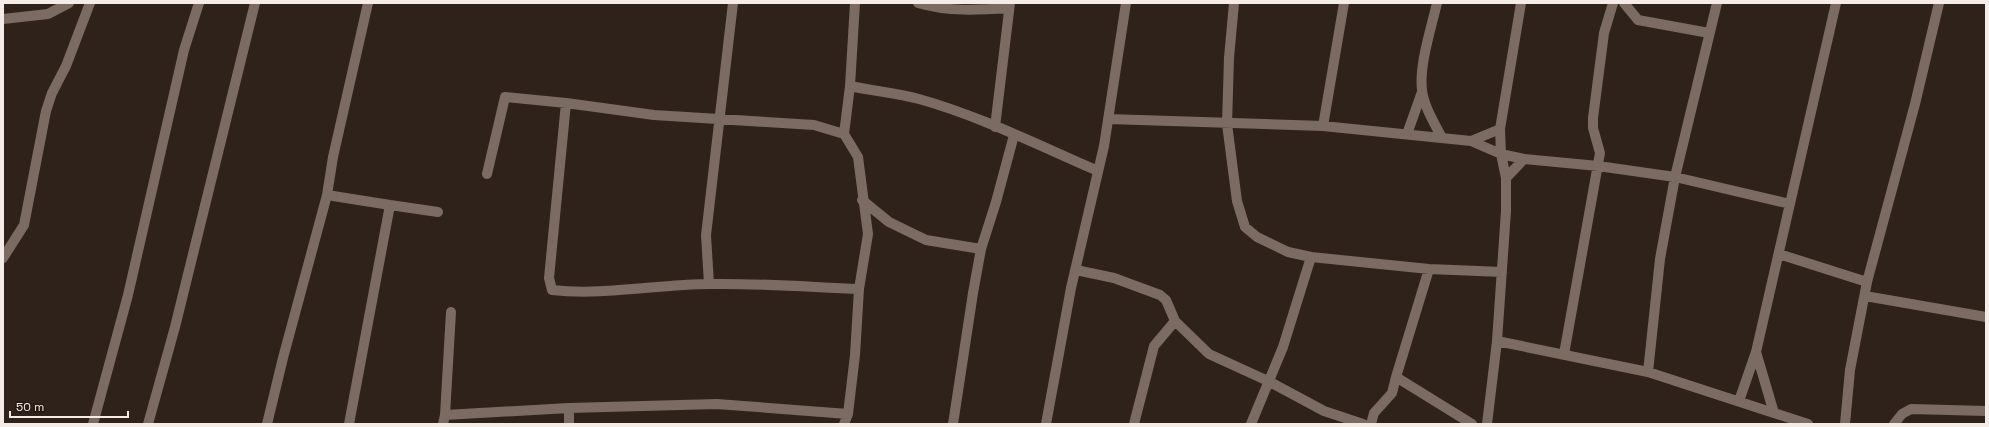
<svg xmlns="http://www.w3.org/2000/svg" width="1989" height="427" font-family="'Space Grotesk',sans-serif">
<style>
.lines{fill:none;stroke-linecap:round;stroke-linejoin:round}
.minor{stroke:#7b6b63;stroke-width:10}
</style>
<rect width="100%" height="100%" fill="#2f221b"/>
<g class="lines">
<path class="minor" d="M 918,3 C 948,12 979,10 1009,8
M 1234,3 L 1229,58 L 1227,124 L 1237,201 L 1245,227 L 1257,237 L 1288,252 L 1311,257 L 1429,269 L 1502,272
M 1437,3 C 1431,29 1419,65 1422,90 C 1424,107 1435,124 1442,138
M 1624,3 L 1638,20 L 1709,33
M 3,19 L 48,14 L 69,3
M 850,86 C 873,91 897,93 919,99 C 980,116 1040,146 1098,171
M 566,103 L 549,278 L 552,290 C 604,296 658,284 710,284 C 759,283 809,287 859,289
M 1108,119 L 1323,126 L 1471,141 L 1501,154 L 1524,159 L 1598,166 L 1675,177 L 1790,204
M 1323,126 L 1344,3
M 995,127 L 1010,3
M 1407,134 L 1422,92
M 1471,141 L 1500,129
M 487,174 L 505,97 L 566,103 L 654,115 L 814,125 L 844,134
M 1506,178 L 1524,159
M 327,195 L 390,205
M 862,200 L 889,222 L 926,240 L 981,249
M 1779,254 L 1867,282
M 3,258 L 24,225 L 46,111 L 52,93 L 66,66 L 90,3
M 1076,270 L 1114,278 L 1160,295 L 1166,300 L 1175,321 L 1209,354 L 1268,381 L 1324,411 L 1363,424
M 709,284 L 706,235 L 733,3
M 1865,296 L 1986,317
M 1497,341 L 1648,372 L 1808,424
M 1756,352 L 1774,413
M 1564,354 L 1600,153 L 1593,128 L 1593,118 L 1604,33 L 1613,3
M 1648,372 L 1660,259 L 1675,177 L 1717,3
M 1396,377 L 1429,269
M 1739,401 L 1756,352 L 1836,3
M 445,415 L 569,408 L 717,404 L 848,414
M 93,424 L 128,295 L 184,50 L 199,3
M 148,424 L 175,327 L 255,3
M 267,424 L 283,358 L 327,195 L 333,157 L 368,3
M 349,424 L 390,205 L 438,212
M 443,424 L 445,415 L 451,312
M 569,424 L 569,408
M 844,424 L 848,414 L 855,355 L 859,289 L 868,234 L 858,157 L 844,134 L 850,86 L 855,3
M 953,424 L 973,293 L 981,249 L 996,202 L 1014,135
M 1046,424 L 1071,288 L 1104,146 L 1126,3
M 1134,424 L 1154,346 L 1175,321
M 1251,424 L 1283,347 L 1311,257
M 1371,424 L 1374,413 L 1392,393 L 1396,377 L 1472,424
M 1487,424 L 1497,341 L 1506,211 L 1506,178 L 1501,154 L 1500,129 L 1521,3
M 1845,424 L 1850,370 L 1867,282 L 1915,104 L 1939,3
M 1894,424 L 1902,414 L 1911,409 L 1986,411"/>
</g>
<rect width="1989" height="427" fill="none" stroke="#f5ebe7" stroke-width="8"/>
<path d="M10 411v6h118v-6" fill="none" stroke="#f5ebe7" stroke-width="2"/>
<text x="16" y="411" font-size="12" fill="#f5ebe7" stroke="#251812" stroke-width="3" paint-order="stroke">50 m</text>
</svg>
